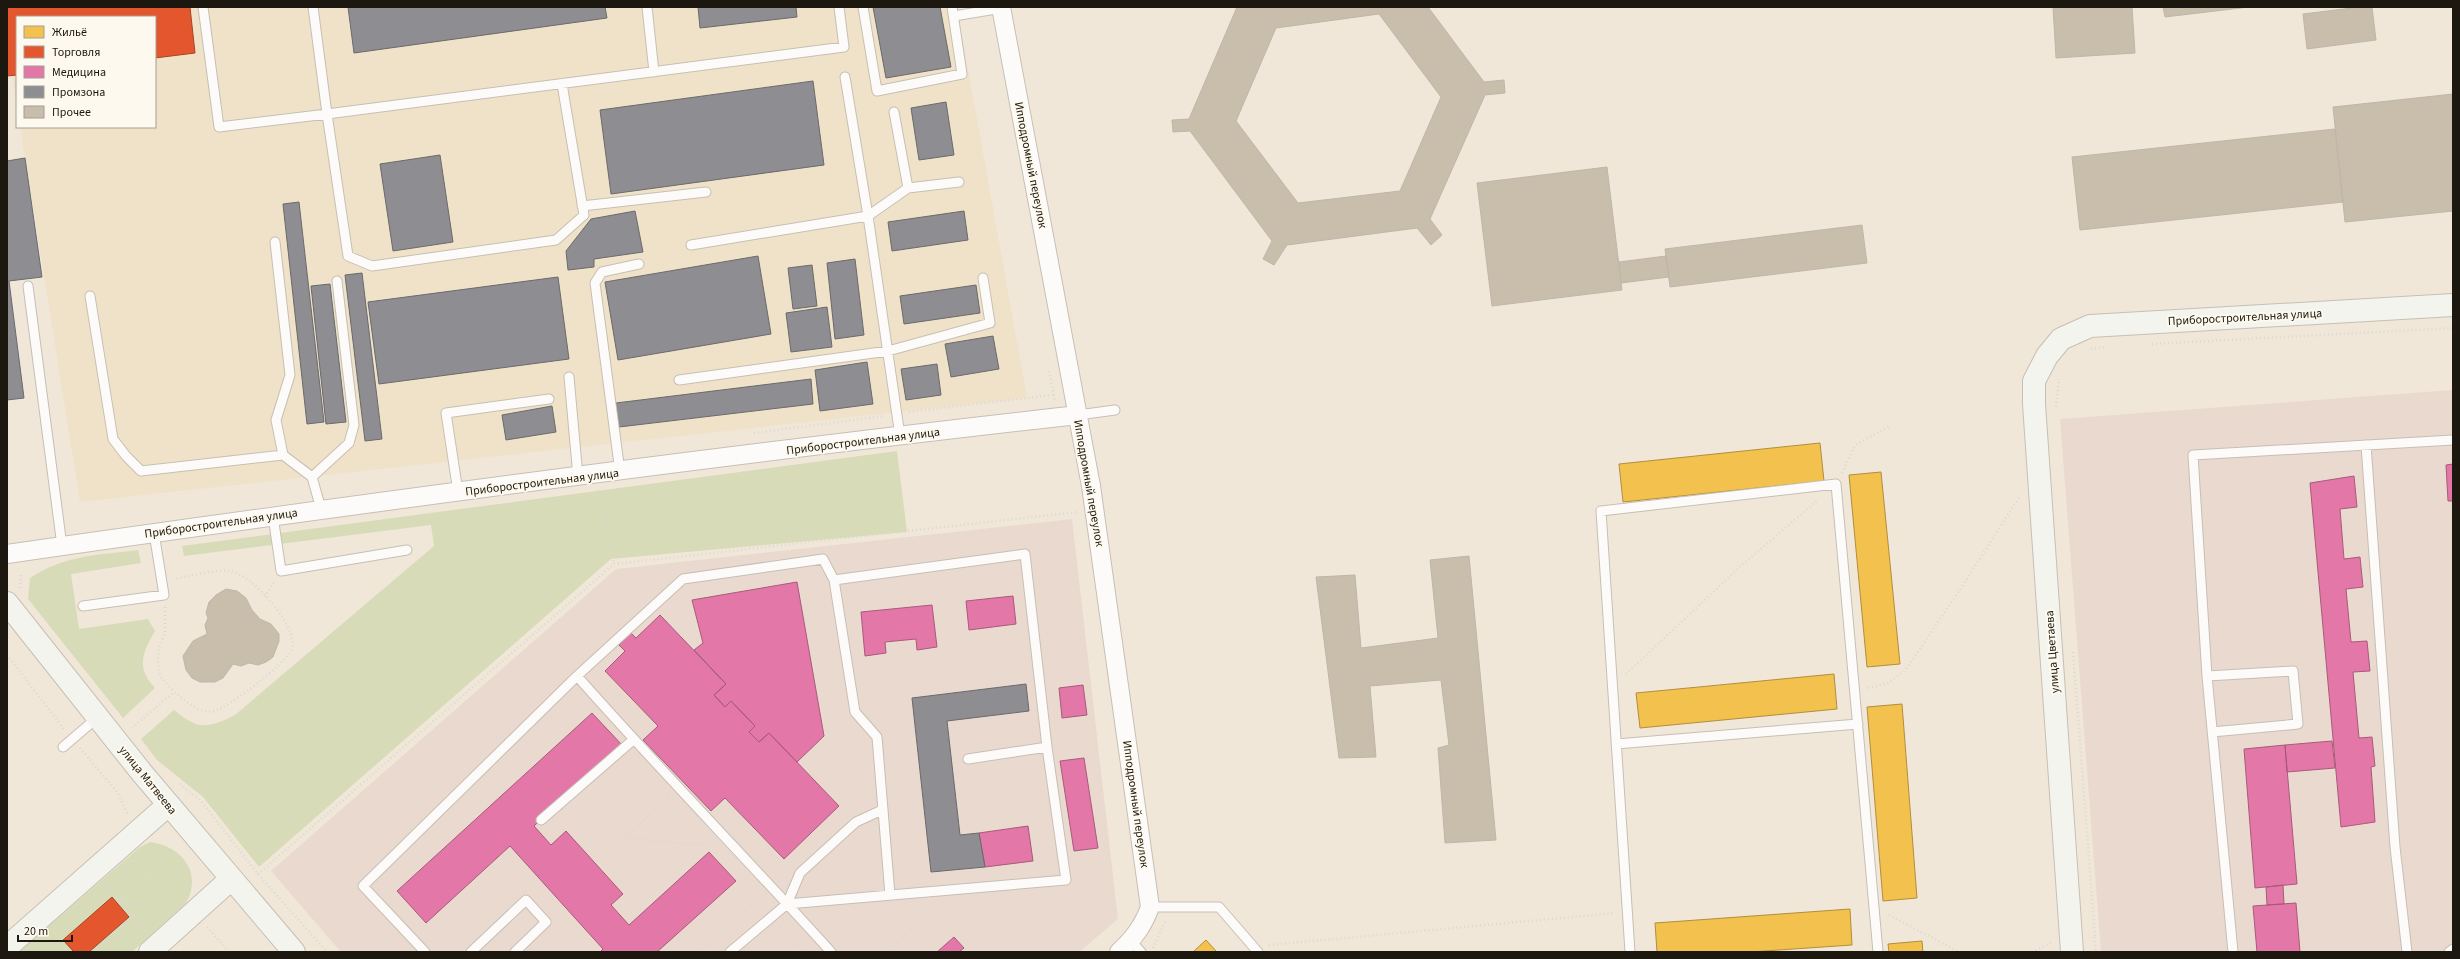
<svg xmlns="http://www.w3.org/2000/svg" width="2460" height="959" font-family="'Source Sans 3',sans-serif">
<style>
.built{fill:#efe2c9}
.medical{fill:#ead9cf}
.green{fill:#d8dbb8}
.homes{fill:#f2c14e;stroke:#b28e3b}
.shops{fill:#e4572e;stroke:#a84425}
.health{fill:#e377a8;stroke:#a85a7a}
.industry{fill:#8d8d92;stroke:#6b6a6b}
.building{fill:#c8beab;stroke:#bdb7ab;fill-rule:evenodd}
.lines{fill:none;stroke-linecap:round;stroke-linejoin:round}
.service-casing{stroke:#c6bfb4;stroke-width:11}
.minor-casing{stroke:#c6bfb4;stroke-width:20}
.secondary-casing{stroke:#c6bfb4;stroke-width:24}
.path{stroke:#dbd8d3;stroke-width:2.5;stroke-dasharray:1 3;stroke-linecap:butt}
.service{stroke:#fdfbf9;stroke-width:9}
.minor{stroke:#fdfbf9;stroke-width:18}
.secondary{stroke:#f4f4ee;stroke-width:22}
.labels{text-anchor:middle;stroke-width:4;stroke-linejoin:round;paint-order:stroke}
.street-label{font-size:12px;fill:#1d180f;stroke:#fef9ee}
</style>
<rect width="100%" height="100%" fill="#f0e7d9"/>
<path class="built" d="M 7,7 L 957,7 L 1027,398 L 80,502 L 20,127 L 155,127 L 155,17 L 17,17 L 17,108 L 12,76 L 7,76 Z"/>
<path class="medical" d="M 2453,390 L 2453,952 L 2101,952 L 2060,419 Z
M 1072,519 L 1118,919 L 1079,952 L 341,952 L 271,871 L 616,569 Z"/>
<path class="green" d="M 897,451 L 907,532 L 611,559 L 259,867 L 203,797 L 157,760 L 141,739 L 174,710 C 198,730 207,729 235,715 L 434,546 L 431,525 L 184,556 L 182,546 Z
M 138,550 L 141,563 L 71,574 L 79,629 L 148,619 L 155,631 C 142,654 136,667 155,688 L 123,718 L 28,599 L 30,578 C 65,555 98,555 138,550 Z
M 150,842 C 182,846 203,873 186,903 L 132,952 L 19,952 L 140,847 Z"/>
<path class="homes" d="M 1820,443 L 1824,481 L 1623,502 L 1619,464 Z
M 1881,472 L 1900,664 L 1867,667 L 1849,475 Z
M 1834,674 L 1837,709 L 1640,728 L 1636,693 Z
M 1902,704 L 1917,898 L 1883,901 L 1867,707 Z
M 1850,909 L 1852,945 L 1750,952 L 1657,952 L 1655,923 Z
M 1206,940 L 1217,952 L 1193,952 Z
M 1922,941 L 1923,952 L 1889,952 L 1888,944 Z"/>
<path class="shops" d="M 7,7 L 190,7 L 195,53 L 155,58 L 155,17 L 17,17 L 17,75 L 7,76 Z
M 112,897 L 129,917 L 89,952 L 74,952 L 63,940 Z"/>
<path class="health" d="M 2453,464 L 2453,501 L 2448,501 L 2446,465 Z
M 2354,476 L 2357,507 L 2340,509 L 2344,559 L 2360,557 L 2363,587 L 2346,589 L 2351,642 L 2367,641 L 2370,671 L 2353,672 L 2359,738 L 2372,737 L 2375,766 L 2371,767 L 2375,822 L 2341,827 L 2310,483 Z
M 797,582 L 824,736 L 797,762 L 769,733 L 759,742 L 749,732 L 755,726 L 731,701 L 725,707 L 714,695 L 726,684 L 694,650 L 703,643 L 692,600 Z
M 1013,596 L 1016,624 L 969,630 L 966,601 Z
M 932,605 L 937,647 L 917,650 L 916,639 L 885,642 L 886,653 L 865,656 L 861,612 Z
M 660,615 L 726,684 L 714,695 L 725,707 L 731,701 L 755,726 L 749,732 L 759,742 L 769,733 L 839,806 L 784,859 L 725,798 L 711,811 L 643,740 L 658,726 L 605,671 L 625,651 L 619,645 L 631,633 L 636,638 Z
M 1083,685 L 1087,715 L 1062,718 L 1059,688 Z
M 592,713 L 622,745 L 534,826 L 551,845 L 566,831 L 623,894 L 611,905 L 629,925 L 709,852 L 736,881 L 657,952 L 600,952 L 603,949 L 510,846 L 426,923 L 397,891 Z
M 2332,741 L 2335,768 L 2287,772 L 2285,745 Z
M 2285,745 L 2297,884 L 2255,888 L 2244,749 Z
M 1084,758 L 1098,848 L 1074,851 L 1060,761 Z
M 1028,826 L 1033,861 L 985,867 L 979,833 Z
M 2283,885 L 2284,904 L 2267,905 L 2266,887 Z
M 2296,903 L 2300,952 L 2257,952 L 2253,906 Z
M 954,937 L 964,948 L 959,952 L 937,952 Z"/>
<path class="industry" d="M 348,7 L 605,7 L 607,18 L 354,53 Z
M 698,7 L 796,7 L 797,17 L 700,28 Z
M 873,7 L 940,7 L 951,67 L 886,78 Z
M 813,81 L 824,165 L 611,194 L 600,110 Z
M 946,102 L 954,155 L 919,160 L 911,108 Z
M 440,155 L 453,242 L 393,251 L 380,164 Z
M 25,158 L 42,277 L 9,281 L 24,398 L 7,400 L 7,161 Z
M 299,202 L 324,422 L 307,424 L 283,204 Z
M 635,211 L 643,252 L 594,259 L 594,267 L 568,270 L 566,251 L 591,219 Z
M 964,211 L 968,240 L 892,251 L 888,222 Z
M 758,256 L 771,334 L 618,360 L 605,282 Z
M 855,259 L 864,335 L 835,339 L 827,263 Z
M 812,265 L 817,306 L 793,309 L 788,268 Z
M 362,273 L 382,439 L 365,441 L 345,275 Z
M 558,277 L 569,359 L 379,384 L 368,302 Z
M 330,284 L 346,422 L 326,424 L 311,286 Z
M 976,285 L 980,313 L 904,324 L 900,296 Z
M 827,307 L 832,347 L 791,352 L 786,313 Z
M 993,336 L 999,369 L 951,377 L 945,344 Z
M 867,362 L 873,404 L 820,411 L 815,370 Z
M 937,364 L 941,395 L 906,400 L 901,369 Z
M 811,379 L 813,404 L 619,427 L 616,403 Z
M 552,406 L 556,432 L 506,440 L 502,415 Z
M 1026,684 L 1029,711 L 947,721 L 960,835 L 979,833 L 985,867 L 931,872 L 912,698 Z"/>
<path class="building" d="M 1237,7 L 1428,7 L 1484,82 L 1504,80 L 1505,93 L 1485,95 L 1430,219 L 1442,235 L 1431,245 L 1417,228 L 1287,245 L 1274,265 L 1263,259 L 1272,241 L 1190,131 L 1173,132 L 1172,120 L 1189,119 ZM 1379,14 L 1441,97 L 1400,191 L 1298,203 L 1236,121 L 1276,28 Z
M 2053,7 L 2132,7 L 2135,53 L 2056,58 Z
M 2163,7 L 2249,7 L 2165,17 Z
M 2360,7 L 2372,7 L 2376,40 L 2307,49 L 2303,14 Z
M 2453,94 L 2453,211 L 2345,222 L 2333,107 Z
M 2335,129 L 2343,202 L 2080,230 L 2072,157 Z
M 1607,167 L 1622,290 L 1492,306 L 1477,183 Z
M 1862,225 L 1867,263 L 1670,287 L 1665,249 Z
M 1666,256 L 1669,277 L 1621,283 L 1619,262 Z
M 1469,556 L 1496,840 L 1445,843 L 1438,748 L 1449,745 L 1441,680 L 1370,686 L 1376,757 L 1339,758 L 1316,577 L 1355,575 L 1361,648 L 1438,638 L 1430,560 Z
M 226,589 L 237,591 L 246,598 L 252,610 L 260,619 L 271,624 L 279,634 L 279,641 L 273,657 L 266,662 L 258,665 L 249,663 L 241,666 L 233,664 L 223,678 L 215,682 L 200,682 L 192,678 L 186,670 L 183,656 L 193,641 L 207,634 L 205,625 L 208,618 L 206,613 L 209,602 L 216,595 Z"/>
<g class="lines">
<defs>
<path id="service" d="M 203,7 L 219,127 L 327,114 L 348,256 L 372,266 L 556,240 L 584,215 L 562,84
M 313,7 L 327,114 L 844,47 L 839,7
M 647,7 L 654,72
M 863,7 L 877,91 L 962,74 L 952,7
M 954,16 L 1002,8
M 845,77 L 868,216 L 908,188 L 959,182
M 894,112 L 908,188
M 582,206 L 706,192
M 275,242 L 290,375 L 276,420 L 283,455 L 312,477
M 691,245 L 868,216 L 900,436
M 28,286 L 62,546
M 90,296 L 113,439 L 126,456 L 141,471 L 283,455
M 569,377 L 578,477
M 679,380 L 888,351 L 990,323 L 983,278
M 1078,415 L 1115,410
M 2366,445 L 2395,847 L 2407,952
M 620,472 L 595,283 L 602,272 L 639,264
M 458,492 L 446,413 L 549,399
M 321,509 L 312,477 L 349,443 L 354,425 L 337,281
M 273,516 L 281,571 L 407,550
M 834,580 L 1025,554 L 1047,747
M 83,606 L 164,595 L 154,533
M 577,676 C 660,770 747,859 831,952
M 2207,676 L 2193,455 L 2453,440
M 2212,732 L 2298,724 L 2293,671 L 2207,676 L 2233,952
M 1616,744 L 1858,724
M 63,747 L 98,717
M 541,820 L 633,740
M 787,904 L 800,873 L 856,822 L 882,810
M 1150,907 L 1219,907 L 1258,952
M 1131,941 L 1141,952
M 425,952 L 363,886 L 577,676 L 683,579 L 823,559 L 834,580 L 855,712 L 877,737 L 890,895
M 471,952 L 526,900 L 546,922 L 515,952
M 730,952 L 787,904 L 1066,880 L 1047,747 L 968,759
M 1630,952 L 1601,511 L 1836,484 L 1878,952
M 2449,952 L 2453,949"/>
<path id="minor" d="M 1001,7 L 1091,486 L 1150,907 C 1143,926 1134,938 1119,952
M 7,554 C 363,503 720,455 1078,415"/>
<path id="secondary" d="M 7,603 L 142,773 L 294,952
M 7,947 L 168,805
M 150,952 L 231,879
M 2072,952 L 2034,404 L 2034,381 L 2047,356 L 2061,339 L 2090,326 L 2453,305"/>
</defs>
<use href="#service" class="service-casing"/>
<use href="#minor" class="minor-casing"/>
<use href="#secondary" class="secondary-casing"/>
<path class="path" d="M 2152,344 L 2453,328
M 2091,349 L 2105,347
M 1049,371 L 1055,401
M 2056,407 L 2059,379
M 909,412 L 1053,395
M 754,433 L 884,416
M 1842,473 L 1855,445 L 1890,426
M 598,490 L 614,564
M 20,588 L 21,575
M 265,597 L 274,582
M 165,607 L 165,634 L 159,647 L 158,662 L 160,676 L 174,692
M 2073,652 L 2095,936
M 7,655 L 64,729
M 1626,674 L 1742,565 L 1818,500
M 1868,688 L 1886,684 L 1905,671 L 1961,588 L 2020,496
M 132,728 L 174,692 C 185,700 199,714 214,711 C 229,708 287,662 292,649 C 299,626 250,572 229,571 C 216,569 188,577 174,579
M 80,748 L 118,793 L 127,813 L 125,815
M 180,784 L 201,801 L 258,874 L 327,952
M 626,837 L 669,797
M 625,838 L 714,846
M 133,861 L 172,905
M 126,869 L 121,903 L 169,907
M 258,874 L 614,564 L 1077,512
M 105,886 L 146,931
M 1889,915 L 1959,952
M 780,926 L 804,952
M 207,927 L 229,952
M 2094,937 L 2096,952
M 1269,945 L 1615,913
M 1153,948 L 1165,922
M 94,952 L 134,917
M 700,952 L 762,897
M 889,952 L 925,916 L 932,905
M 2032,952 L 2051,943"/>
<use href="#service" class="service"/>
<use href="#minor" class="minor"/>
<use href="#secondary" class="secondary"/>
</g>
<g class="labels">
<g class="street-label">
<text transform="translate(1031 165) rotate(79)" y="4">Ипподромный переулок</text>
<text transform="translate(2245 317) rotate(-3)" y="4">Приборостроительная улица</text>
<text transform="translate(863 441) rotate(-7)" y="4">Приборостроительная улица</text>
<text transform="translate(542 482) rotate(-7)" y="4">Приборостроительная улица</text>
<text transform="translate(1089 483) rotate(80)" y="4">Ипподромный переулок</text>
<text transform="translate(221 523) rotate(-8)" y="4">Приборостроительная улица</text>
<text transform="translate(2052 652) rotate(-94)" y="4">улица Цветаева</text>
<text transform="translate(148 780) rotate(51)" y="4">улица Матвеева</text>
<text transform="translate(1136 804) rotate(82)" y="4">Ипподромный переулок</text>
</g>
</g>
<rect width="2460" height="959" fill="none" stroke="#1d180f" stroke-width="16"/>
<rect x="16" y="16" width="140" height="112" fill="#fef9ee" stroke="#a49f95"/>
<rect x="24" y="26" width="20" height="12" fill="#f2c14e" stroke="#a49f95"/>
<text x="52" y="36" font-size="12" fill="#1d180f">Жильё</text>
<rect x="24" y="46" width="20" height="12" fill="#e4572e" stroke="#a49f95"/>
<text x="52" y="56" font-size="12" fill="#1d180f">Торговля</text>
<rect x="24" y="66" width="20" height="12" fill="#e377a8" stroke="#a49f95"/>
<text x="52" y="76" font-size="12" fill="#1d180f">Медицина</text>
<rect x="24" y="86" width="20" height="12" fill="#8d8d92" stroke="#a49f95"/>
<text x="52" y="96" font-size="12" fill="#1d180f">Промзона</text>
<rect x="24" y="106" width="20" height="12" fill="#c8beab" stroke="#a49f95"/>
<text x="52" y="116" font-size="12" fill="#1d180f">Прочее</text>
<path d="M18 935v6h54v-6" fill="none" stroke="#1d180f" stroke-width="2"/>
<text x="24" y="935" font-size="12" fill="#1d180f" stroke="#fef9ee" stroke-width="3" paint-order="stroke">20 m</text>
</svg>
